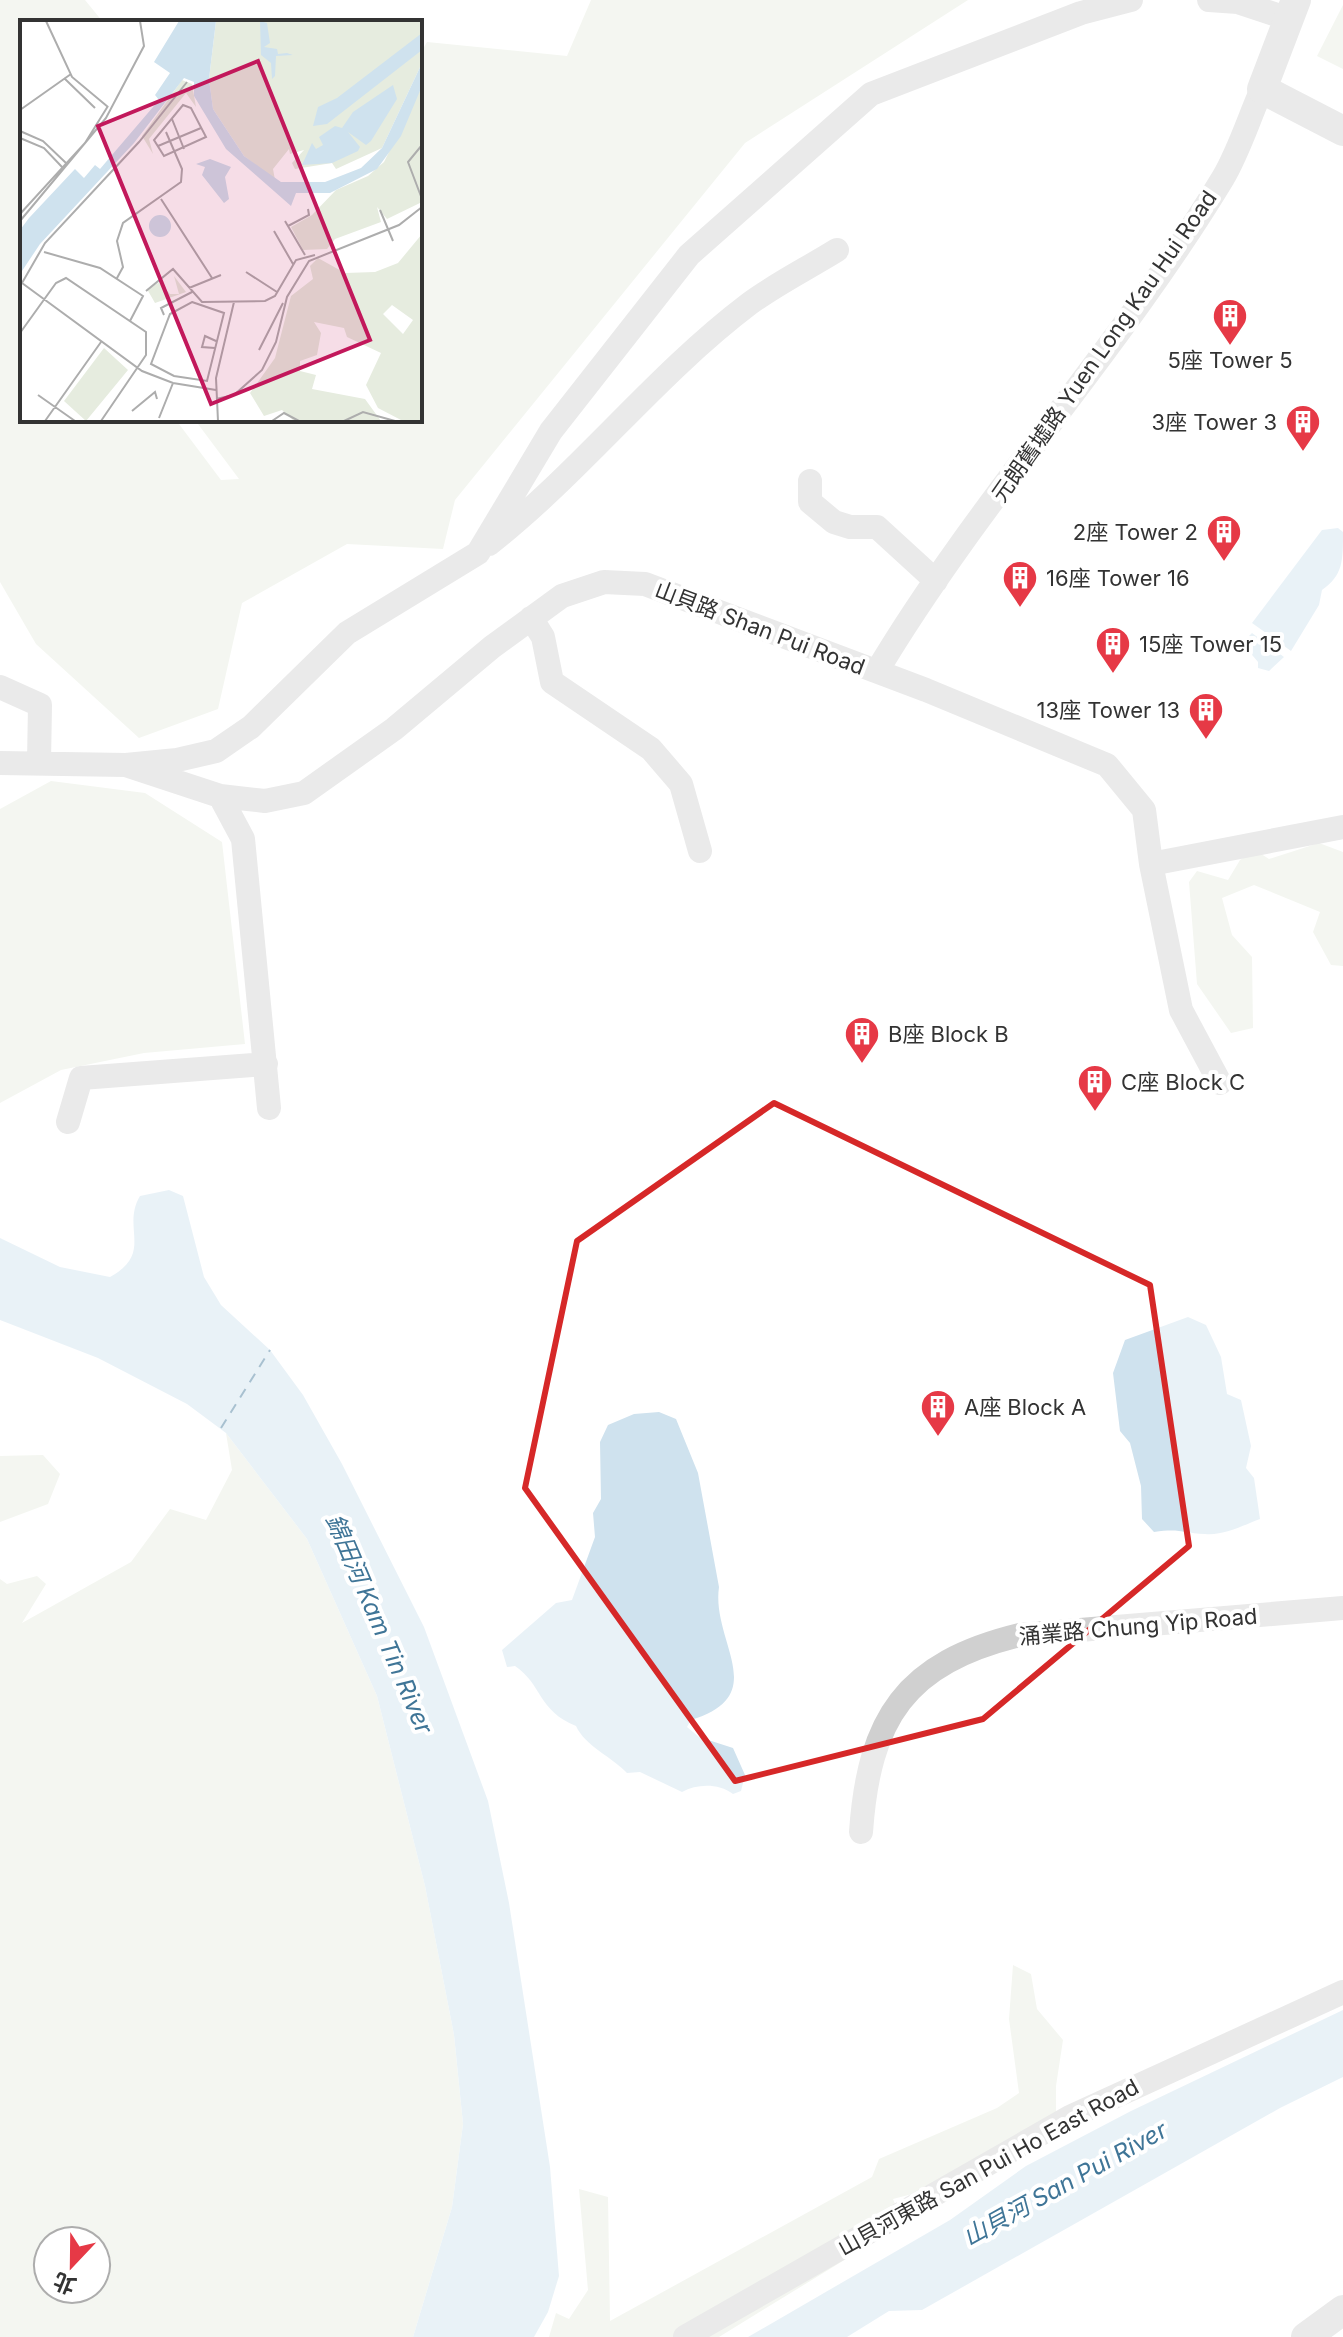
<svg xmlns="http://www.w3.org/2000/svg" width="1343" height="2337" font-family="Inter,'Noto Sans TC',sans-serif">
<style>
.green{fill:#e6ecdf;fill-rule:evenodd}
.water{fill:#cfe2ee}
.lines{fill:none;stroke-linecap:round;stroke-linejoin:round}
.ferry{stroke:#3f7597;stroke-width:2;stroke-dasharray:10 8;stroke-linecap:butt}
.minor{stroke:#d0d0d0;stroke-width:24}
.tertiary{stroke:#d0d0d0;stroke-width:30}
.marked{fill:none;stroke:#d62828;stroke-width:6;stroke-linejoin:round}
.labels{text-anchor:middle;stroke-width:8;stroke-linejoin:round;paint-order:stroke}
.street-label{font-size:22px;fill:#333;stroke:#fff}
.poi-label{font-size:22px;fill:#333;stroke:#fff;text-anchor:start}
.water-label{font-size:24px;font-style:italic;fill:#3f7597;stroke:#fff}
.inset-road{fill:none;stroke:#adadad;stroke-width:2}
.view{fill:#c2185b;fill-opacity:0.15;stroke:#c2185b;stroke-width:4}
.inset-edge{fill:none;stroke:#333;stroke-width:4}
</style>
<rect width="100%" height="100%" fill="#fff"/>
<path class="green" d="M 0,0 L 85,0 L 103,22 L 22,22 L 22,420 L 176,420 L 221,480 L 239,479 L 195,420 L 420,420 L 420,54 L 427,42 L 567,56 L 591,0 L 968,0 L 745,143 L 455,500 L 443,549 L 347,544 L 242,603 L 218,709 L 139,738 L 36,644 L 0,582 Z
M 1343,5 L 1343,69 L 1317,56 Z
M 51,781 L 145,793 L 222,842 L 245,1044 L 144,1053 L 61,1070 L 0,1103 L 0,809 Z
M 1319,843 L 1343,852 L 1343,966 L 1331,965 L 1313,932 L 1320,912 L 1254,885 L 1222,898 L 1232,935 L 1252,957 L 1253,1028 L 1231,1033 L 1197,984 L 1189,882 L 1197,871 L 1228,880 L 1240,860 L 1255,850 L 1269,859 Z
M 226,1433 L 307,1539 L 377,1696 L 425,1886 L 454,2035 L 463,2124 L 452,2207 L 413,2337 L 0,2337 L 0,1579 L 7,1584 L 37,1576 L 46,1584 L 22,1623 L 131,1562 L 170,1509 L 206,1520 L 232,1470 ZM 48,2241 L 96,2241 L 96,2289 L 48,2289 Z
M 43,1455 L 60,1474 L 48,1504 L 0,1522 L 0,1456 Z
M 1013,1965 L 1031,1974 L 1037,2009 L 1063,2040 L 1056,2086 L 1056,2139 L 989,2174 L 893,2199 L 903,2224 L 719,2337 L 549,2337 L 556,2313 L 569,2319 L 588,2290 L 579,2189 L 608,2197 L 610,2321 L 872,2177 L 879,2159 L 997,2108 L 1019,2093 L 1009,2019 Z"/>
<path class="water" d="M 1338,528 L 1343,532 C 1343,562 1343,575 1322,590 L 1319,605 L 1291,651 L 1252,623 L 1322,530 Z
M 1252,633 L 1284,657 L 1269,671 L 1258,668 L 1258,662 L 1242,643 Z
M 169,1190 L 183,1196 L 204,1277 L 221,1305 L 270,1350 L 303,1395 L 342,1464 L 424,1627 L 488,1801 L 509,1903 L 550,2167 L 559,2276 L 548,2312 L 534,2337 L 413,2337 L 452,2207 L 463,2124 L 454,2035 L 425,1886 L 377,1696 L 307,1539 L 226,1433 L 187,1404 L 98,1358 L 0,1320 L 0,1238 L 60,1267 L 110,1277 C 154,1253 121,1228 140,1196 Z
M 1188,1317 L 1206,1325 L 1221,1357 L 1227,1394 L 1241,1400 L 1251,1446 L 1246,1468 L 1254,1478 L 1260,1519 C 1244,1525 1223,1536 1205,1534 C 1182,1533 1180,1528 1154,1532 L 1142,1519 L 1141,1486 L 1130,1443 L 1120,1431 L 1113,1373 L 1125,1340 Z
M 659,1412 L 676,1419 L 698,1473 L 719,1587 C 711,1642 773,1695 691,1720 L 687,1727 L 699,1737 L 733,1748 L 745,1775 L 741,1791 L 733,1794 C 718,1783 697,1784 682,1792 L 640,1772 L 627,1773 C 612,1757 585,1746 576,1726 C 538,1711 542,1684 515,1666 L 507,1667 L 502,1650 L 556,1603 L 572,1600 L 595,1537 L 593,1513 L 601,1499 L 600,1442 L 608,1425 L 634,1414 Z
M 1343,2010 L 1343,2077 L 1280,2108 L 922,2310 L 889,2311 L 847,2337 L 748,2337 L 950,2220 L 1026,2166 L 1131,2111 Z"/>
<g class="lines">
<path class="ferry" d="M 221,1428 L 270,1350"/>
<path class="minor" d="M 1209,0 L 1238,2 L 1289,19
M 810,481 L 810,502 L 834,522 L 850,527 L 877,527 L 936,581
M 489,544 C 582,471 654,376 749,304 C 776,284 808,268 837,250
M 531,618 L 543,637 L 552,682 L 651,749 L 681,784 L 700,851
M 877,671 C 980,499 1119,350 1223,178 C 1239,151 1249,118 1262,89
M 0,687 L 40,705 L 39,762
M 0,763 L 126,765 L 177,760 L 216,751 L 251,727 L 347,633 L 478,553 L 551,431 L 689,255 L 871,94 L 1081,13 L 1131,0
M 126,765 L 220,796 L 265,801 L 304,793 L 394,729 L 492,647 L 562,596 L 604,582 L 645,584 L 926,690 L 1107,765 L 1144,810 L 1151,864 L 1181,1010 L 1220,1083
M 220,796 L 243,839 L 269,1108
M 1151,864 L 1343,827
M 68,1122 L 81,1078 L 266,1064
M 861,1832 C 869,1718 905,1663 1020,1635 L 1343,1608
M 685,2337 L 1070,2117 L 1343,1992"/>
<path class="tertiary" d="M 1296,0 L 1262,89 L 1343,131
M 1306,2337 L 1343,2310"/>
</g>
<path d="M0 0H1343V2337H0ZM 774,1103 L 1150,1285 L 1189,1546 L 983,1719 L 735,1781 L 525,1488 L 577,1241 Z" fill="#fff" fill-opacity=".55" fill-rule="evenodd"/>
<path class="marked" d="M 774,1103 L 1150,1285 L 1189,1546 L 983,1719 L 735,1781 L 525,1488 L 577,1241 Z"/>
<defs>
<symbol id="building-pin" viewBox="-11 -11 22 30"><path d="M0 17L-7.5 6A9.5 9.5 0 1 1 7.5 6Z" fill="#e63946" stroke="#fff"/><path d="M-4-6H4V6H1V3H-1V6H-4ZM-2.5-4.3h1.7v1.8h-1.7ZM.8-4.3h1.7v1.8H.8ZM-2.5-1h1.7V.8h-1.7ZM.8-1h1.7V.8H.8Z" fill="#fff"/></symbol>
</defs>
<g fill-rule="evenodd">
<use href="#building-pin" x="1210" y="296" width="40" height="54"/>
<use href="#building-pin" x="1283" y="402" width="40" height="54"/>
<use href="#building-pin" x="1204" y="512" width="40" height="54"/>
<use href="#building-pin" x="1000" y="558" width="40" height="54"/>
<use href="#building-pin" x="1093" y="624" width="40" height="54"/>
<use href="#building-pin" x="1186" y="690" width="40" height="54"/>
<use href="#building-pin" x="842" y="1014" width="40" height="54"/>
<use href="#building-pin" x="1075" y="1062" width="40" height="54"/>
<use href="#building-pin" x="918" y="1387" width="40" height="54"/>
</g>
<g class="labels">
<g class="street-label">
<text transform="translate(1104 346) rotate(-55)" y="8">元朗舊墟路 Yuen Long Kau Hui Road</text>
<text transform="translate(760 628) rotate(21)" y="8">山貝路 Shan Pui Road</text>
<text transform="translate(1138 1626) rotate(-5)" y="8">涌業路 Chung Yip Road</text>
<text transform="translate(988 2167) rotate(-29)" y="8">山貝河東路 San Pui Ho East Road</text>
</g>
<g class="poi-label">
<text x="1230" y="368" text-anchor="middle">5座 Tower 5</text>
<text x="1277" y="430" text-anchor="end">3座 Tower 3</text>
<text x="1198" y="540" text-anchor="end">2座 Tower 2</text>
<text x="1046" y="586">16座 Tower 16</text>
<text x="1139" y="652">15座 Tower 15</text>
<text x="1180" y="718" text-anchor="end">13座 Tower 13</text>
<text x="888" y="1042">B座 Block B</text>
<text x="1121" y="1090">C座 Block C</text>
<text x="964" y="1415">A座 Block A</text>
</g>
<g class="water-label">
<text transform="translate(379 1624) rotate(67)" y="8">錦田河 Kam Tin River</text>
<text transform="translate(1065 2184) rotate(-29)" y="8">山貝河 San Pui River</text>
</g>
</g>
<g transform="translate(20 20)">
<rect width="402" height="402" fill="#fff"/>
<path d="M 196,1 L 402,1 L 402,43 L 362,128 L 316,149 L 312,143 L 275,149 L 272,143 L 284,130 L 270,134 L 269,129 L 253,149 L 255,160 L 224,136 L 193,89 L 189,59 ZM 162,60 L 172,64 L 176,87 L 166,73 L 129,119 L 133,134 L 122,116 ZM 402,66 L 402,182 L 367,199 L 357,187 L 361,202 L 315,219 L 307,229 L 283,230 L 271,207 L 292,195 L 316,170 L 348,156 L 364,142 ZM 402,214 L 402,401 L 381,400 L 358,388 L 346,365 L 361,333 L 327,317 L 324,308 L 294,302 L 301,313 L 297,335 L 280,341 L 280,351 L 296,355 L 292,369 L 345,379 L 361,401 L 274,401 L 262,390 L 244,396 L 230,373 L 255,338 L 271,276 L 293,259 L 290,246 L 298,238 L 325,253 L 355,252 L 378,243 ZM 372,285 L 393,300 L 383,314 L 363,294 ZM 154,256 L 166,272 L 135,283 L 127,269 L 140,262 L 150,274 L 159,274 ZM 84,328 L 108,350 L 66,401 L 44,381 Z" fill="#e6ecdf" fill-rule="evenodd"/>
<path d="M 159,1 L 196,1 L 189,59 L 193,89 L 224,136 L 261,162 L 305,162 L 341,148 L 362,128 L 402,43 L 402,66 L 381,116 L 357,149 L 310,173 L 276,173 L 271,186 L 206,129 L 174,76 L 174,62 L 164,58 L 114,123 L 20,224 L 0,254 L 0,210 L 9,198 L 55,149 L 64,158 L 75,145 L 80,149 L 139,80 L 135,75 L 150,53 L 134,42 ZM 240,1 L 247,3 L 250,23 L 244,27 L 257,29 L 258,34 L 267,33 L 273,35 L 256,36 L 255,56 L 252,59 L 251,43 L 241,35 ZM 402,13 L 402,30 L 307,104 L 293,106 L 298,87 L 317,78 ZM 373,65 L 377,79 L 351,121 L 346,125 L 328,112 L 340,127 L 338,131 L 312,143 L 282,145 L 292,123 L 296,129 L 303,125 L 299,117 L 315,106 L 322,108 L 333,92 ZM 190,139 L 211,147 L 205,157 L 209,179 L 204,183 L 182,155 L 185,147 L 176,144 ZM129 206a11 11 0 1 1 22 0a11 11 0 1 1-22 0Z" fill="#cfe2ee"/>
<path class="inset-road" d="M 26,1 L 52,57 L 88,87M 44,58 L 75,88M 163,85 L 171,88 L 186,117 L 144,136 L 134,120 ZM 0,90 L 51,54M 152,99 L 164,129M 0,111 L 23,121 L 46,143M 0,118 L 24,128 L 42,147M 402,125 L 388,142 L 402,179M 138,126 L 181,108M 141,179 L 192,258M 360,190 L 373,221M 0,194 L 65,123 L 88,86M 0,201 L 86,98 L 124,26 L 120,1M 265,201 L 285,235M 268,206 L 289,195 L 288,189M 254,211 L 273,244M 24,232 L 80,248 L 123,276 L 110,301M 226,252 L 257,272M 97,258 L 103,247 L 97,221 L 103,203 L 161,162 L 162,149 L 146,112M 2,263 L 25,223 L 119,122 L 167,62M 2,263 L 122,351 L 153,363 L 196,370M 169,268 L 201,255M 126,271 L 153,249 L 182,282 L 245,281 L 255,276 L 276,240 L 295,235M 172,282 L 204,293 L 187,361 L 154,356 L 131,344 L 150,294 ZM 144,295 L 141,288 L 172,272M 0,313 L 36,263 L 46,258 L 126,312 L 126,335 L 81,401M 195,328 L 182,327 L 185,316 L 196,321M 239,330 L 263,283M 18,375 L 55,401M 196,379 L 214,375 L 242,350 L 256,322 L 267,277 L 289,241 L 379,205 L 402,187M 112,391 L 135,372 L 137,379M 139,398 L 153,363M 25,401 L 81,322M 198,401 L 196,358 L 214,282M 252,401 L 264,393 L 279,401M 324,401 L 343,392 L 375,401"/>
<path class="view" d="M 238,41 L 350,320 L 191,384 L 78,106 Z"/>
<rect width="402" height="402" class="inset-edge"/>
</g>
<g transform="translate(72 2265) rotate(202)"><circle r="38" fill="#ffffff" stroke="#adadad" stroke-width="2"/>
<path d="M0-6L14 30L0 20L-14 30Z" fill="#e63946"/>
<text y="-12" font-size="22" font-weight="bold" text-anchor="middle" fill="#333333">北</text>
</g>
</svg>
